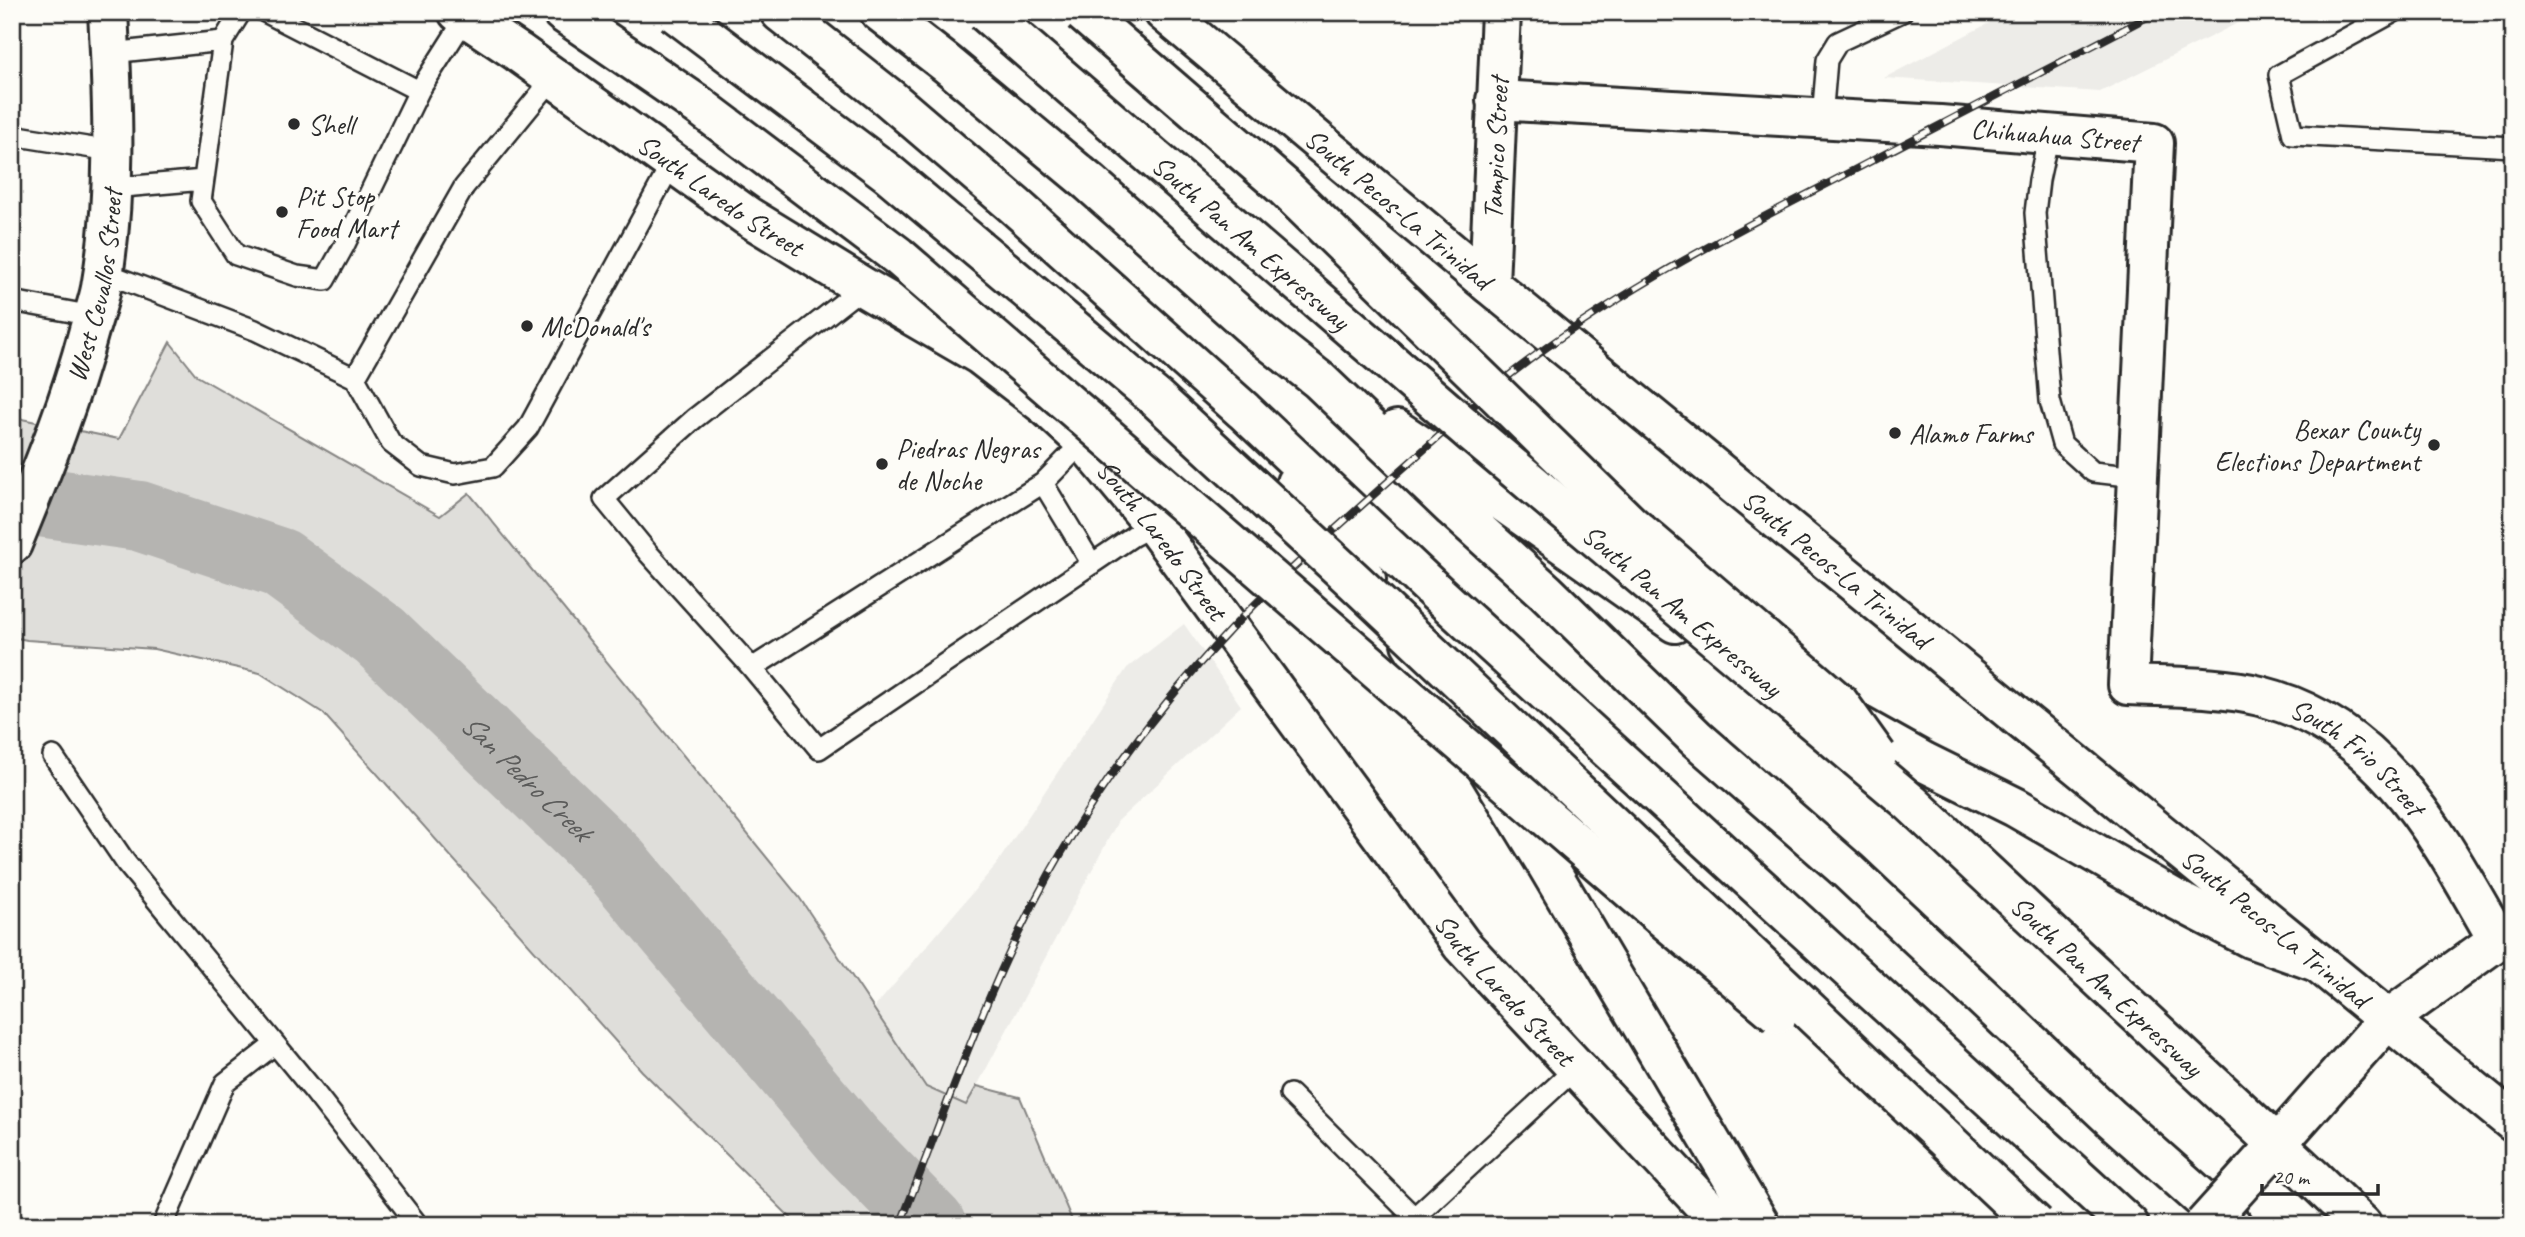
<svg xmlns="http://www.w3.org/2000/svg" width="2525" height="1237" font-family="Caveat,sans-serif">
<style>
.built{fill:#edece8}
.green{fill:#dfdeda;stroke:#858482;stroke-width:2}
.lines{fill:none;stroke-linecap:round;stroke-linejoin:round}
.river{stroke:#b5b4b1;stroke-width:70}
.lane-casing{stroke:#2b2b2b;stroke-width:24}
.street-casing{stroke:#2b2b2b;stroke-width:44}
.secondary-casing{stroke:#2b2b2b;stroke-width:44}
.highway-casing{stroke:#2b2b2b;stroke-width:44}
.lane{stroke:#fdfcf7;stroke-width:19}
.street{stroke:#fdfcf7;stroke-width:38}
.secondary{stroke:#fdfcf7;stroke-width:38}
.highway{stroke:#fdfcf7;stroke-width:38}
.rail-casing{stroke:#2b2b2b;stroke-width:8}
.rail{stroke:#fdfcf7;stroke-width:5;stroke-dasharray:16;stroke-linecap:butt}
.secondary-bridge-casing{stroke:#2b2b2b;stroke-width:44;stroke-linecap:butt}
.highway-bridge-casing{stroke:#2b2b2b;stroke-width:44;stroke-linecap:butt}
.secondary-bridge{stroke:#fdfcf7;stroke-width:38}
.highway-bridge{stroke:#fdfcf7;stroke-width:38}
.poi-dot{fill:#2b2b2b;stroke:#fdfcf7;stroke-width:2.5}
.labels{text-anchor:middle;stroke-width:7;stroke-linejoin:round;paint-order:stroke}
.poi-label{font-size:28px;fill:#2b2b2b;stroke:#fdfcf7;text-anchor:start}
.street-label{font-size:28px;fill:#2b2b2b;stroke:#fdfcf7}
.water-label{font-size:30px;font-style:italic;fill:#5b5b5a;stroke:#fdfcf7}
</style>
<rect width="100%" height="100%" fill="#fdfcf7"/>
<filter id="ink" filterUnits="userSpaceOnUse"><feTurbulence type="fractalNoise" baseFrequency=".0143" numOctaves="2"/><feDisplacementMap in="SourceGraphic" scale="14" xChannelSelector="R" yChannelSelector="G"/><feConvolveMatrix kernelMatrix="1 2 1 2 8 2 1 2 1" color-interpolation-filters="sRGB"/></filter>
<g filter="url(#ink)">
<path class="built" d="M 2010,12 L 2260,12 L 2100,92 L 1884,78 Z
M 1184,624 L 1241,706 L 1118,821 L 967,1105 L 926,1087 L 874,1008 L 996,865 L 1127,668 Z"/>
<path class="green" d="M 170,342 L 197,376 L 440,516 L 469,493 L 799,897 L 926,1087 L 966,1105 L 977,1086 L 1020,1097 L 1074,1225 L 798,1225 L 642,1071 L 323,713 L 260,673 L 154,649 L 27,640 L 12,637 L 12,417 L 119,439 Z"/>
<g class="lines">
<path class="river" id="s1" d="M 12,498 L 139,516 L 280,563 L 380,636 L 614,862 L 851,1143 L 931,1225"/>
<defs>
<path id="lane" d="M 265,12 L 419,91
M 2394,12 L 2279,75 L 2293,135 L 2513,147
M 223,41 L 201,201 L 236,255 L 297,276 L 325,280 L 344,246 L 419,91 L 466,17
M 111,53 L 223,41 L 241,12
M 554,77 L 464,187 L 355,378 L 391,443 L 421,466 L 455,474 L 493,467 L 528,428 L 672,163
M 1822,118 L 1827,60 L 1838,42 L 1902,12
M 2049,134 L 2039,180 L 2035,213 L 2050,401 L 2062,444 L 2093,472 L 2137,477
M 12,135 L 111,151
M 111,188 L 204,180
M 103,272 L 255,330 L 355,378
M 863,287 L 694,419 L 604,499 L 649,554 L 752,668 L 1043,483 L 1084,441
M 12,301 L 93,316
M 1043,483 L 1092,564
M 752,668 L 819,749 L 1133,536 L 1154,525
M 53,756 L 126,863 L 313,1090 L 418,1225
M 1290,1094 L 1414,1217
M 163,1225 L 225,1083 L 275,1044
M 1406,1225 L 1576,1068"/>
<g id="street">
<path id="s2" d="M 1496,100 L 1940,125 L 2154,143 L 2128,685 C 2168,687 2221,686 2260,696 C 2384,727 2439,838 2498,940"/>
<path id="s3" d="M 1489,284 L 1501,12"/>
</g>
<g id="secondary">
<path id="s4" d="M 458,12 L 518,52 L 747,216 L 863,287 L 980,355 L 1046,406 L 1084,441 L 1154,525 L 1462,945 L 1723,1225"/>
<path id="s5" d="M 1164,12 L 1489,284 L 2513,1122"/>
<path id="s6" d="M 12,544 C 40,475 69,406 88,334 C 92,319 98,304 101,288 C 117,198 113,103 108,12"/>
<path d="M 2287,1133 L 2388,1019 L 2498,940 L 2513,932"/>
</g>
<path id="highway" d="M 562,12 L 698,105
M 780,12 L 889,98 L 1014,205 L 1244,411 L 1438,594 L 2129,1225
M 880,12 L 947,64 L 1090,183 L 1258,332 L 1319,380 L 1453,508 L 1546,592 L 1697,739 L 1848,871 L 2111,1118 L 2232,1225
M 1397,430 L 1456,469 L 1675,623
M 1296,483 L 1366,579
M 1411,643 L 1547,865 L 1760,1225
M 1847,719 L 1924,762 L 2015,807 L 2173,898 L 2250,938 L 2317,962
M 2313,1178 L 2362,1225"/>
</defs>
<use href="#lane" class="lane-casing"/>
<use href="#street" class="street-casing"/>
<use href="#secondary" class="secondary-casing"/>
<use href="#highway" class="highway-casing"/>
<use href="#lane" class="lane"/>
<use href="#street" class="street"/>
<use href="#secondary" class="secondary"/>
<use href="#highway" class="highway"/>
<defs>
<path id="rail" d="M 900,1225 C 950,1099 993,968 1062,852 C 1109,772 1167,697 1231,629 C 1278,579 1330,534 1381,488 C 1419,454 1457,420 1496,386 C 1598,303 1714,242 1831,182 C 1939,125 2048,69 2157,12"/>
</defs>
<use href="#rail" class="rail-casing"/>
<use href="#rail" class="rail"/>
<defs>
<path id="secondary-bridge" d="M 2204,1225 L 2287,1133"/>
<g id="highway-bridge">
<path d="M 674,12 L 888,173 L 1156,398 L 1353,580 L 2036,1225"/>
<path id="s7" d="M 985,12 L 1472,433 L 1911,803 L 2313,1178"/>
<path d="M 1082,12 L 1284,187 L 1631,525 L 1839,703 L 1877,756"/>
<path d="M 698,105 L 898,256 L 1662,917 L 1778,1014"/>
</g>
</defs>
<use href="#secondary-bridge" class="secondary-bridge-casing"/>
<use href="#highway-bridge" class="highway-bridge-casing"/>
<use href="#secondary-bridge" class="secondary-bridge"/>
<use href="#highway-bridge" class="highway-bridge"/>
</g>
</g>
<g class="poi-dot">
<circle cx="294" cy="124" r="7"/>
<circle cx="282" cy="212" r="7"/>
<circle cx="527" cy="326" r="7"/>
<circle cx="1895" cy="433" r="7"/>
<circle cx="2434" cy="445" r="7"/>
<circle cx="882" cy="464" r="7"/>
</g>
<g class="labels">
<g class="poi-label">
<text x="308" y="134">Shell</text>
<text x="296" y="206">Pit Stop<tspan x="296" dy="32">Food Mart</tspan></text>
<text x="541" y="336">McDonald's</text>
<text x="2420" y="439" text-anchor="end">Bexar County<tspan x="2420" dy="32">Elections Department</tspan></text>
<text x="1909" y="443">Alamo Farms</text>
<text x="896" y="458">Piedras Negras<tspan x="896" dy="32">de Noche</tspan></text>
</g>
<g class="street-label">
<text dy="10" stroke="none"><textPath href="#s2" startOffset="560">Chihuahua Street</textPath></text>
<text dy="10" stroke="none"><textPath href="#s3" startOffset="136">Tampico Street</textPath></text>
<text dy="10" stroke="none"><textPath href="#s4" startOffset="320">South Laredo Street</textPath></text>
<text dy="10" stroke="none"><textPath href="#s5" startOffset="306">South Pecos-La Trinidad</textPath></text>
<text dy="10" stroke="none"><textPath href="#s7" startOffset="352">South Pan Am Expressway</textPath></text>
<text dy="10" stroke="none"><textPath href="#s6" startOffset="273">West Cevallos Street</textPath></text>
<text dy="10" stroke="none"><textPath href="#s4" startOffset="886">South Laredo Street</textPath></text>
<text dy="10" stroke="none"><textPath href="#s5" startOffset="873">South Pecos-La Trinidad</textPath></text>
<text dy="10" stroke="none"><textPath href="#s7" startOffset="919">South Pan Am Expressway</textPath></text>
<text dy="10" stroke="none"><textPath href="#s2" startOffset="1452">South Frio Street</textPath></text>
<text dy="10" stroke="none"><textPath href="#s5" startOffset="1440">South Pecos-La Trinidad</textPath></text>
<text dy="10" stroke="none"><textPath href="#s7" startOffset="1486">South Pan Am Expressway</textPath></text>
<text dy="10" stroke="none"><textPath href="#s4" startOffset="1452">South Laredo Street</textPath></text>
</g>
<g class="water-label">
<text dy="10" stroke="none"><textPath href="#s1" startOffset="604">San Pedro Creek</textPath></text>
</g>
</g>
<rect width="2525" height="1237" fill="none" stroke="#fdfcf7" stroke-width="42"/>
<rect x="21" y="21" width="2483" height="1195" fill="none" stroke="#2b2b2b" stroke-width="2.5" filter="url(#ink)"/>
<path d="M2262 1184v10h116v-10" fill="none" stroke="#2b2b2b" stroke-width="3.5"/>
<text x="2273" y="1184" font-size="21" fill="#2b2b2b" stroke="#fdfcf7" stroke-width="5" paint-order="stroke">20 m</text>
</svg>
